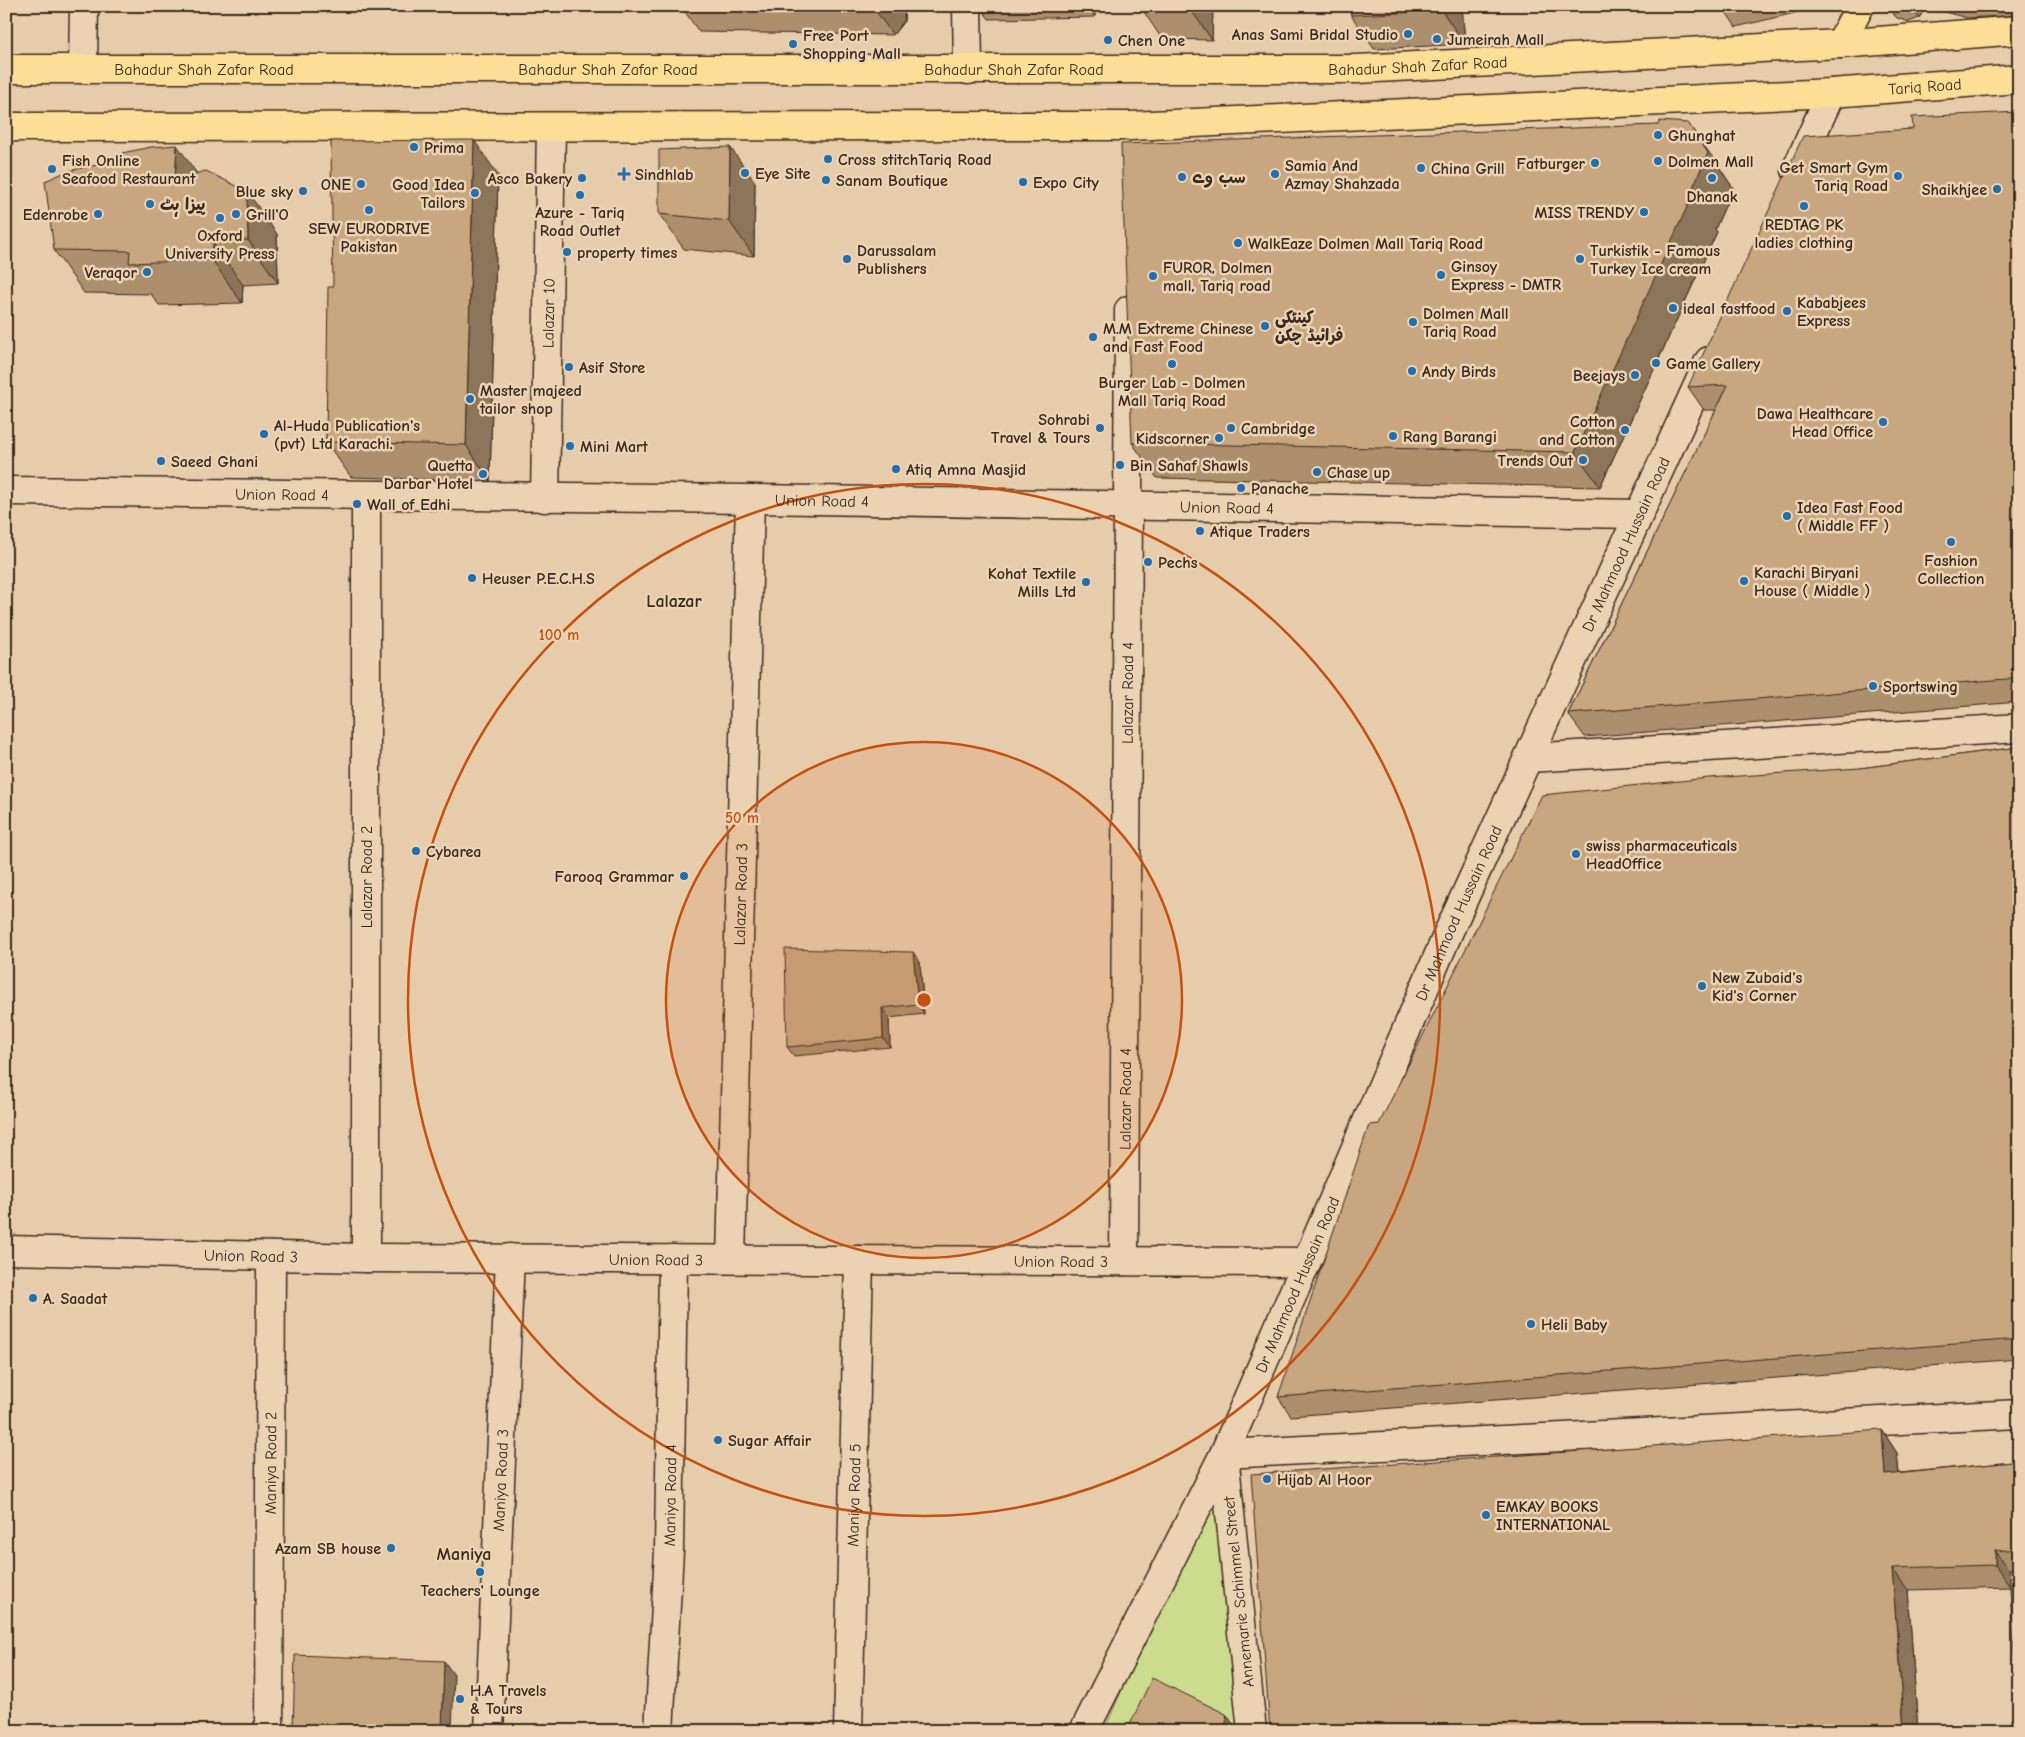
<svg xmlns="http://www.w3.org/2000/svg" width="2025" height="1737" font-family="'Comic Neue','Playpen Sans Arabic',sans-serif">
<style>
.green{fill:#ccdb8e;stroke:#848256}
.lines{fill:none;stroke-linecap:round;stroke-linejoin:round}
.minor-casing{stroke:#3b2a1e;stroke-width:31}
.major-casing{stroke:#3b2a1e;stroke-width:31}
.minor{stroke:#ebd2b3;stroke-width:28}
.major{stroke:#fdde96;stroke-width:28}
.wall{fill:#ac8f6d;stroke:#3b2a1e}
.shaded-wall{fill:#8c7459;stroke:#3b2a1e}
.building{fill:#c8a67f;stroke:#3b2a1e}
.ring{fill:none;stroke:#c55010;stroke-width:2.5}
.poi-dot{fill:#1f6fb2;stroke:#ebd2b3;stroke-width:2}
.labels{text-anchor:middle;stroke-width:5;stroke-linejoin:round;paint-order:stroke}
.poi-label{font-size:16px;font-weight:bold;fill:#3b2a1e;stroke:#ebd2b3;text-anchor:start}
.street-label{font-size:16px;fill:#3b2a1e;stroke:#ebd2b3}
.neighbourhood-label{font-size:18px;font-weight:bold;fill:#3b2a1e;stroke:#ebd2b3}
.centre{fill:#c55010;stroke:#ebd2b3;stroke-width:2.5}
.ring-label{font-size:15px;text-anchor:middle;font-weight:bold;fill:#c55010;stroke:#ebd2b3;stroke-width:5;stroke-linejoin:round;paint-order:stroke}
</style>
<rect width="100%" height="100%" fill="#e7ccab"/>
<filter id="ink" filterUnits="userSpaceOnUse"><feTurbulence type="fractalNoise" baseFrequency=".02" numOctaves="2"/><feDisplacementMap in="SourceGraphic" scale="10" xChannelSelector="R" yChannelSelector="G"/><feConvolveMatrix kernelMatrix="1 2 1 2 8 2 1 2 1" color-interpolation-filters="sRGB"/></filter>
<g filter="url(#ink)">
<path class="green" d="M 1224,1454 L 1252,1731 L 1104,1731 Z"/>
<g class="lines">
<defs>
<g id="minor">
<path d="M 967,6 L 968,70"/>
<path d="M 83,69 L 84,6"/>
<path d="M 1796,170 L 1831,93"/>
<path id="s1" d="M 6,491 L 750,499 L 1639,514"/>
<path d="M 366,496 L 366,1258"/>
<path id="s2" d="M 545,498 L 551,127"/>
<path d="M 1528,758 L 2019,728"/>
<path id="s3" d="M 6,1250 L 366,1258 L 1306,1262"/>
<path id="s4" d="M 731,1259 L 750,499"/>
<path id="s5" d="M 1124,1261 L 1129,310"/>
<path id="s6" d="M 269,1731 L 271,1256"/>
<path id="s7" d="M 489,1731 L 510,1258"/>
<path id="s8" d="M 659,1731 L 669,1551 L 673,1259"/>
<path id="s9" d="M 848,1731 L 859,1260"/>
<path id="s10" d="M 1084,1731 L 1224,1454 L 1449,931 L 1709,361"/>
<path d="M 1252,1731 L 1224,1454 L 2019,1414"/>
</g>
<g id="major">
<path d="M 1840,44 L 1860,6"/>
<path id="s11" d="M 6,69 L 1357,69 L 1840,44 L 2019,30"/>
<path id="s12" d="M 6,127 L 1130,126 L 1831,93 L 2019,79"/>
</g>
</defs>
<use href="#minor" class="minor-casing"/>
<use href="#major" class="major-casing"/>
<use href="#minor" class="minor"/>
<use href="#major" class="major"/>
</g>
<path class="wall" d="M 681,6 L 905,6 L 904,21 L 893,35 L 699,32 Z
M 980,6 L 1095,6 L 1095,17 L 989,19 Z
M 1140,6 L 1225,6 L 1213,7 L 1212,40 L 1162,39 Z
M 1350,6 L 1462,6 L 1465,44 L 1374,49 L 1351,15 Z
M 1722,6 L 1824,6 L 1736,27 Z
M 1886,6 L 2019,6 L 2019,15 L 1967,18 L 1926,7 L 1919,18 L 1909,22 L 1897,18 Z
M 2019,112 L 2019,702 L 1585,737 L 1568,714 L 1716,410 L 1704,410 L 1688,387 L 1913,129 Z
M 1713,158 L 1733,188 L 1715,229 L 1717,232 L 1600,487 L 1157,478 L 1132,443 Z
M 197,173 L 277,234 L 278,283 L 243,285 L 242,303 L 159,305 L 151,294 L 84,293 L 54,250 Z
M 498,175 L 490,481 L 351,477 L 326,442 L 333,287 Z
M 755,182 L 754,256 L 684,249 L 659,214 Z
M 2019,747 L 2019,1359 L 1291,1416 L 1278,1397 L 1860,768 Z
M 920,962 L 924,1014 L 889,1018 L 890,1047 L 794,1056 L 787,1047 Z
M 1882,1430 L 1897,1453 L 1899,1473 L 2013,1462 L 2019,1457 L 2019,1672 L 2015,1666 L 2010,1587 L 1908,1590 L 1918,1731 L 1270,1731 Z"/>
<path class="shaded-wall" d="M 872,6 L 905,6 L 904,21 L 893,35 Z
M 1087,6 L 1095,6 L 1095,17 Z
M 1189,6 L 1213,7 L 1212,40 L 1189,7 Z
M 1442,6 L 1462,6 L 1465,44 L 1442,11 Z
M 1910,6 L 1926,6 L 1926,7 L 1919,18 Z
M 1688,123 L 1713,158 L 1733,188 L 1715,229 L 1717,232 L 1600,487 L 1575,452 L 1690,194 Z
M 474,140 L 498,175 L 490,481 L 466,445 Z
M 177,145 L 207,188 L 175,179 Z
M 730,147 L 755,182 L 754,256 L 729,221 Z
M 247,191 L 277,234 L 278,283 L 248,240 Z
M 213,242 L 243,285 L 242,303 L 212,260 Z
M 913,952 L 920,962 L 924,1014 L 918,1004 Z
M 882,1008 L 889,1018 L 890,1047 L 883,1038 Z
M 1882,1430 L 1897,1453 L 1901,1497 L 1885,1475 Z
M 1995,1551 L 2011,1573 L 2011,1587 L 1995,1565 Z
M 1892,1568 L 1908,1590 L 1918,1731 L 1904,1731 Z
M 444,1661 L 454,1675 L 452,1731 L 442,1731 Z
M 1226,1714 L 1236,1728 L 1236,1731 L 1222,1731 Z"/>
<path class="building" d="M 1350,6 L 1442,6 L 1442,11 L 1351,15 Z
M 2019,112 L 2019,678 L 1568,714 L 1728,385 L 1688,387 L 1803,136 L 1913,129 L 1912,117 Z
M 1660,121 L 1688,123 L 1708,153 L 1690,194 L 1692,196 L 1575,452 L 1132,443 L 1121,144 L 1658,125 Z
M 474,140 L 466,445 L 326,442 L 328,287 L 333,287 L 331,141 Z
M 177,145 L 175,179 L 206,171 L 247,191 L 248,240 L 213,242 L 212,260 L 129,263 L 130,251 L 54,250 L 45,181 L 68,171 L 121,160 L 122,153 L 151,147 Z
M 730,147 L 729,221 L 659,214 L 659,150 Z
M 2019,747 L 2019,1339 L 1278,1397 L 1369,1125 L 1379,1124 L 1542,795 L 1709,778 L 1860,768 Z
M 785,949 L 913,952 L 918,1004 L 882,1008 L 883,1038 L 787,1047 Z
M 1882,1430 L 1885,1475 L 2013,1462 L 2012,1457 L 2019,1457 L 2019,1549 L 1995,1551 L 1995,1565 L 1892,1568 L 1904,1731 L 1429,1731 L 1429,1730 L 1412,1731 L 1270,1731 L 1251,1474 Z
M 2009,1569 L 2019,1569 L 2019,1666 L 2015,1666 Z
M 295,1655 L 444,1661 L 442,1731 L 293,1731 Z
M 1152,1678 L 1226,1714 L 1227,1720 L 1222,1731 L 1127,1731 Z"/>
</g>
<circle cx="924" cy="1000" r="258" fill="#c55010" fill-opacity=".12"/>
<g class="ring">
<circle cx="924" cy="1000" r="258"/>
<circle cx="924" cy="1000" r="516"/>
</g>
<g class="poi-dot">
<circle cx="1408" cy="34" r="5"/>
<circle cx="1437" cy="39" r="5"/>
<circle cx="1108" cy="40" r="5"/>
<circle cx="793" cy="44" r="5"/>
<circle cx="1658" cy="135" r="5"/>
<circle cx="414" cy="147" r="5"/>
<circle cx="828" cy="159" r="5"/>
<circle cx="1658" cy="161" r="5"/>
<circle cx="1595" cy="163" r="5"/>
<circle cx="1421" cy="168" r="5"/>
<circle cx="52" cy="169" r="5"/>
<circle cx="745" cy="173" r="5"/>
<path d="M621.5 166.5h5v5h5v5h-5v5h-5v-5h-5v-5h5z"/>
<circle cx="1275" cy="174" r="5"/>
<circle cx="1898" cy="176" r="5"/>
<circle cx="1182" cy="177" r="5"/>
<circle cx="582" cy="178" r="5"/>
<circle cx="1712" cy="178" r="5"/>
<circle cx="826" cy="180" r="5"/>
<circle cx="1023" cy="182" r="5"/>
<circle cx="361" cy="184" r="5"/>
<circle cx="1997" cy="189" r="5"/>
<circle cx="303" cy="191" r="5"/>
<circle cx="475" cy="193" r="5"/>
<circle cx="580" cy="195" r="5"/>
<circle cx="150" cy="204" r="5"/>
<circle cx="1804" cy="206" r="5"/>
<circle cx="369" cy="210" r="5"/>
<circle cx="1644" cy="212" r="5"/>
<circle cx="98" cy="214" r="5"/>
<circle cx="236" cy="214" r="5"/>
<circle cx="220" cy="218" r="5"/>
<circle cx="1238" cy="243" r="5"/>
<circle cx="567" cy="252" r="5"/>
<circle cx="847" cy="259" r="5"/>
<circle cx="1580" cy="259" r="5"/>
<circle cx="147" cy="272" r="5"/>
<circle cx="1441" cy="275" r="5"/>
<circle cx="1153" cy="276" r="5"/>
<circle cx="1673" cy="308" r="5"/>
<circle cx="1787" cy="311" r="5"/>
<circle cx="1413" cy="322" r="5"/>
<circle cx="1265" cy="326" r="5"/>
<circle cx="1093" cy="337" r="5"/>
<circle cx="1656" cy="363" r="5"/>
<circle cx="1172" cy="364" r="5"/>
<circle cx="569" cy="367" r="5"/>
<circle cx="1412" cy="371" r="5"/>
<circle cx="1635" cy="375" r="5"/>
<circle cx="470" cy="399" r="5"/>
<circle cx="1883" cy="422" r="5"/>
<circle cx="1100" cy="428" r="5"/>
<circle cx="1231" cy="428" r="5"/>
<circle cx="1625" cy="430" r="5"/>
<circle cx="264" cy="434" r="5"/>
<circle cx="1393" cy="436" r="5"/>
<circle cx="1219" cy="438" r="5"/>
<circle cx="570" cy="446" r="5"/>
<circle cx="1583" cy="460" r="5"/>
<circle cx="161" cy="461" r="5"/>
<circle cx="1120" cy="465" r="5"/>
<circle cx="896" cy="469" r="5"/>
<circle cx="1317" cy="472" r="5"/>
<circle cx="483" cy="474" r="5"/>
<circle cx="1241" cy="488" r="5"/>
<circle cx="357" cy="504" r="5"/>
<circle cx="1787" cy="516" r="5"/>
<circle cx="1200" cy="531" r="5"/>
<circle cx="1951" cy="542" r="5"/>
<circle cx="1148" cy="562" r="5"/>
<circle cx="472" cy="578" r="5"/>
<circle cx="1744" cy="581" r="5"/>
<circle cx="1086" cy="582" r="5"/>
<circle cx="1873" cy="686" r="5"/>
<circle cx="416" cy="851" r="5"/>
<circle cx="1576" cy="854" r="5"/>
<circle cx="684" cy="876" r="5"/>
<circle cx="1702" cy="986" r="5"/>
<circle cx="33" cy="1298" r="5"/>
<circle cx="1531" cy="1324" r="5"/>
<circle cx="718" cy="1440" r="5"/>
<circle cx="1267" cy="1479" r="5"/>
<circle cx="1486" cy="1515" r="5"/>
<circle cx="391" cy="1548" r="5"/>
<circle cx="480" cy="1572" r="5"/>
<circle cx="460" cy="1699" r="5"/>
</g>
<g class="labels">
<g class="poi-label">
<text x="1398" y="40" text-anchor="end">Anas Sami Bridal Studio</text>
<text x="803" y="41">Free Port<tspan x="803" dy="18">Shopping Mall</tspan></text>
<text x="1447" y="45">Jumeirah Mall</text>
<text x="1118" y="46">Chen One</text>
<text x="1668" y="141">Ghunghat</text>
<text x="424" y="153">Prima</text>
<text x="838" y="165">Cross stitchTariq Road</text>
<text x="62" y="166">Fish Online<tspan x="62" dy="18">Seafood Restaurant</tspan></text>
<text x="1668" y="167">Dolmen Mall</text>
<text x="1585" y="169" text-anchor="end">Fatburger</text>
<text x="1285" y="171">Samia And<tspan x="1285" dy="18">Azmay Shahzada</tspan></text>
<text x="1888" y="173" text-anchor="end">Get Smart Gym<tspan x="1888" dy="18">Tariq Road</tspan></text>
<text x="1431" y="174">China Grill</text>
<text x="755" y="179">Eye Site</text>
<text x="635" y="180">Sindhlab</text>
<text x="1192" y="183">سب وے</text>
<text x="572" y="184" text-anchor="end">Asco Bakery</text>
<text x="836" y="186">Sanam Boutique</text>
<text x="1033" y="188">Expo City</text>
<text x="351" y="190" text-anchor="end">ONE</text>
<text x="465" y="190" text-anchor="end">Good Idea<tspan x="465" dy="18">Tailors</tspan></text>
<text x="1987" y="195" text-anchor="end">Shaikhjee</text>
<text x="293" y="197" text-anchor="end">Blue sky</text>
<text x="1712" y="202" text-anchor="middle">Dhanak</text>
<text x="160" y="210">پیزا ہٹ</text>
<text x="580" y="218" text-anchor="middle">Azure - Tariq<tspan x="580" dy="18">Road Outlet</tspan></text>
<text x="1634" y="218" text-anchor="end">MISS TRENDY</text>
<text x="88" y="220" text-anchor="end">Edenrobe</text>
<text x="246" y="220">Grill'O</text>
<text x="1804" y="230" text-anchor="middle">REDTAG PK<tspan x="1804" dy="18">ladies clothing</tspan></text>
<text x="369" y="234" text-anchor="middle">SEW EURODRIVE<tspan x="369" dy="18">Pakistan</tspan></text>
<text x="220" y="241" text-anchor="middle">Oxford<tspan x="220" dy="18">University Press</tspan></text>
<text x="1248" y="249">WalkEaze Dolmen Mall Tariq Road</text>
<text x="857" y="256">Darussalam<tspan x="857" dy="18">Publishers</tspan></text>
<text x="1590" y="256">Turkistik - Famous<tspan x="1590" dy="18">Turkey Ice cream</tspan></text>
<text x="577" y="258">property times</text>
<text x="1451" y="272">Ginsoy<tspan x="1451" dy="18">Express - DMTR</tspan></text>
<text x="1163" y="273">FUROR, Dolmen<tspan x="1163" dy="18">mall, Tariq road</tspan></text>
<text x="137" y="278" text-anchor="end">Veraqor</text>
<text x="1797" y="308">Kababjees<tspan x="1797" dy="18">Express</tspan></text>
<text x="1683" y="314">ideal fastfood</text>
<text x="1423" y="319">Dolmen Mall<tspan x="1423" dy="18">Tariq Road</tspan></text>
<text x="1275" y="323">کینٹکی<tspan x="1275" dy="18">فرائیڈ چکن</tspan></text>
<text x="1103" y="334">M.M Extreme Chinese<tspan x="1103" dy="18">and Fast Food</tspan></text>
<text x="1666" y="369">Game Gallery</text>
<text x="579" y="373">Asif Store</text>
<text x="1422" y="377">Andy Birds</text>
<text x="1625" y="381" text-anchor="end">Beejays</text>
<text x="1172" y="388" text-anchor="middle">Burger Lab - Dolmen<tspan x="1172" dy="18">Mall Tariq Road</tspan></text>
<text x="480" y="396">Master majeed<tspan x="480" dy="18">tailor shop</tspan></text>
<text x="1873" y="419" text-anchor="end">Dawa Healthcare<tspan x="1873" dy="18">Head Office</tspan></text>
<text x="1090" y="425" text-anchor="end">Sohrabi<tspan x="1090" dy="18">Travel &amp; Tours</tspan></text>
<text x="1615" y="427" text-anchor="end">Cotton<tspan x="1615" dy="18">and Cotton</tspan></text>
<text x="274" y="431">Al-Huda Publication's<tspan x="274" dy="18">(pvt) Ltd Karachi.</tspan></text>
<text x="1241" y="434">Cambridge</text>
<text x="1403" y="442">Rang Barangi</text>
<text x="1209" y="444" text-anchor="end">Kidscorner</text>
<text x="580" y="452">Mini Mart</text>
<text x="1573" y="466" text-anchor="end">Trends Out</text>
<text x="171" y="467">Saeed Ghani</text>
<text x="473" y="471" text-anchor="end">Quetta<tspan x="473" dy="18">Darbar Hotel</tspan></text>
<text x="1130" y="471">Bin Sahaf Shawls</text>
<text x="906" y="475">Atiq Amna Masjid</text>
<text x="1327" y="478">Chase up</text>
<text x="1251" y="494">Panache</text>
<text x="367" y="510">Wall of Edhi</text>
<text x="1797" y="513">Idea Fast Food<tspan x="1797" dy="18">( Middle FF )</tspan></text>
<text x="1210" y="537">Atique Traders</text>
<text x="1951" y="566" text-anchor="middle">Fashion<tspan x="1951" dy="18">Collection</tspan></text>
<text x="1158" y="568">Pechs</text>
<text x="1754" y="578">Karachi Biryani<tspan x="1754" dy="18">House ( Middle )</tspan></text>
<text x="1076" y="579" text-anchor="end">Kohat Textile<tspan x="1076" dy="18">Mills Ltd</tspan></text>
<text x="482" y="584">Heuser P.E.C.H.S</text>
<text x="1883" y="692">Sportswing</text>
<text x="1586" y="851">swiss pharmaceuticals<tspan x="1586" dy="18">HeadOffice</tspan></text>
<text x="426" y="857">Cybarea</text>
<text x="674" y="882" text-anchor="end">Farooq Grammar</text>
<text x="1712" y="983">New Zubaid's<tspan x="1712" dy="18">Kid's Corner</tspan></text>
<text x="43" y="1304">A. Saadat</text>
<text x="1541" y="1330">Heli Baby</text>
<text x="728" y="1446">Sugar Affair</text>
<text x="1277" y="1485">Hijab Al Hoor</text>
<text x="1496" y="1512">EMKAY BOOKS<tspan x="1496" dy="18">INTERNATIONAL</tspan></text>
<text x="381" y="1554" text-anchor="end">Azam SB house</text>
<text x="480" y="1596" text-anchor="middle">Teachers' Lounge</text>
<text x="470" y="1696">H.A Travels<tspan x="470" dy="18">&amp; Tours</tspan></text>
</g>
<g class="street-label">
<text dy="6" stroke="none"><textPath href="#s11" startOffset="1412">Bahadur Shah Zafar Road</textPath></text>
<text dy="6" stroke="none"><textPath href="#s11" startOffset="198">Bahadur Shah Zafar Road</textPath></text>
<text dy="6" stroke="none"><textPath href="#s11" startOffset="602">Bahadur Shah Zafar Road</textPath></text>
<text dy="6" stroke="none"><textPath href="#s11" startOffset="1008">Bahadur Shah Zafar Road</textPath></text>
<text dy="6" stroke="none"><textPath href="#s12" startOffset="1920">Tariq Road</textPath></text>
<text dy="6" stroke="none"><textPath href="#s2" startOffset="185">Lalazar 10</textPath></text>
<text dy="6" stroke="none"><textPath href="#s1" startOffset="276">Union Road 4</textPath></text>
<text dy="6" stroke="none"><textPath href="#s1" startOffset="816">Union Road 4</textPath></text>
<text dy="6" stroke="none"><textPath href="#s1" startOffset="1221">Union Road 4</textPath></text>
<text dy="6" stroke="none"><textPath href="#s10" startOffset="1305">Dr Mahmood Hussain Road</textPath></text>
<text dy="6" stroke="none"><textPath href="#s5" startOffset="568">Lalazar Road 4</textPath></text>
<text transform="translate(366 877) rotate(-90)" y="6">Lalazar Road 2</text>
<text dy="6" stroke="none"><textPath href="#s4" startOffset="365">Lalazar Road 3</textPath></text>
<text dy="6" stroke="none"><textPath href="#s10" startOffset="900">Dr Mahmood Hussain Road</textPath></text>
<text dy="6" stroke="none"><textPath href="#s5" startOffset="162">Lalazar Road 4</textPath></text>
<text dy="6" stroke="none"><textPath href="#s3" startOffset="245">Union Road 3</textPath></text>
<text dy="6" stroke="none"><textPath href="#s3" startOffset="650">Union Road 3</textPath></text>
<text dy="6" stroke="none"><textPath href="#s3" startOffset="1055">Union Road 3</textPath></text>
<text dy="6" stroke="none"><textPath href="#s10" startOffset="495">Dr Mahmood Hussain Road</textPath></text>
<text dy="6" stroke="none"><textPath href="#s6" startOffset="268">Maniya Road 2</textPath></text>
<text dy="6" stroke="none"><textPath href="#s7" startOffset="251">Maniya Road 3</textPath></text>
<text dy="6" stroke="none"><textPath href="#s8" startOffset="236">Maniya Road 4</textPath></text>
<text dy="6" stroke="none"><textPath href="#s9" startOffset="236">Maniya Road 5</textPath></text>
<text transform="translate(1238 1592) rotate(-96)" y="6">Annemarie Schimmel Street</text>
</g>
<g class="neighbourhood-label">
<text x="674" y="607">Lalazar</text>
<text x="464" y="1560">Maniya</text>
</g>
</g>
<circle cx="924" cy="1000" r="8" class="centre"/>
<g class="ring-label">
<text x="559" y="640">100 m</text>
<text x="742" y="823">50 m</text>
</g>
<rect width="2025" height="1737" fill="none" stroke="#ebd2b3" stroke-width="25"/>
<rect x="12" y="12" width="2000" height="1712" fill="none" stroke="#3b2a1e" stroke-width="2" filter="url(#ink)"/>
</svg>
